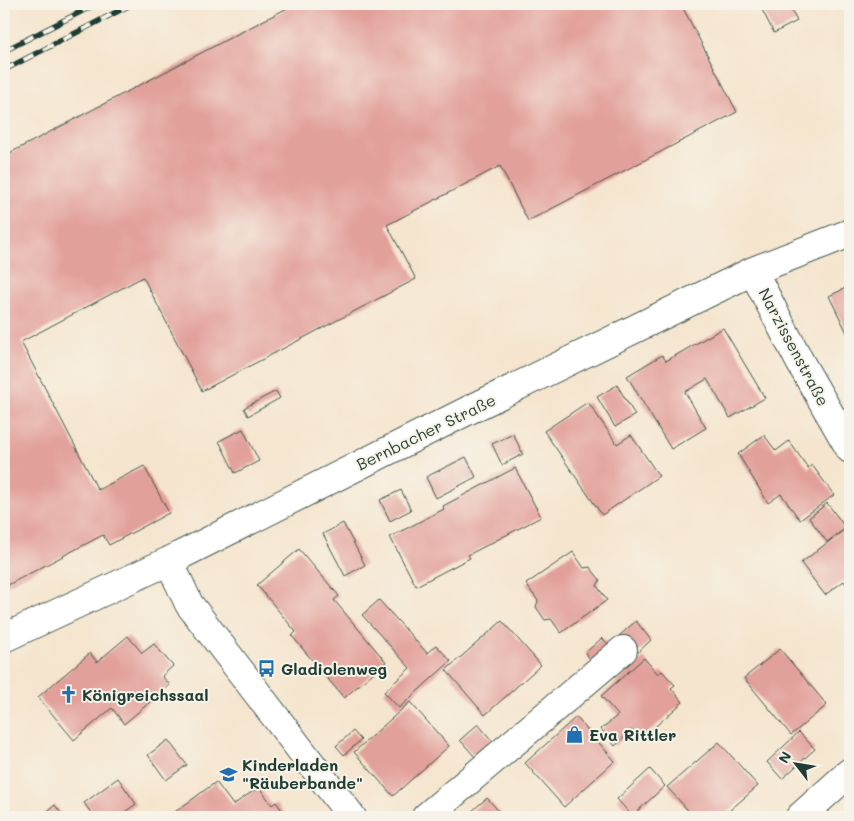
<svg xmlns="http://www.w3.org/2000/svg" width="854" height="821" font-family="Mali,sans-serif">
<style>
.building{fill:#e2a09a}
.lines{fill:none;stroke-linecap:round;stroke-linejoin:round}
.minor-casing{stroke:#3f564b;stroke-width:30}
.minor{stroke:#fff;stroke-width:28}
.rail-casing{stroke:#1f3d34;stroke-width:5.5}
.rail{stroke:#f7f3e8;stroke-width:4;stroke-dasharray:11;stroke-linecap:butt}
.labels{text-anchor:middle;stroke-width:4;stroke-linejoin:round;paint-order:stroke}
.street-label{font-size:16px;fill:#1f3d34;stroke:#f7f3e8}
.poi-label{font-size:16px;font-weight:bold;fill:#1f3d34;stroke:#f7f3e8;text-anchor:start}
</style>
<rect width="100%" height="100%" fill="#f7f3e8"/>
<filter id="ink" filterUnits="userSpaceOnUse"><feTurbulence type="fractalNoise" baseFrequency=".02" numOctaves="2"/><feDisplacementMap in="SourceGraphic" scale="10" xChannelSelector="R" yChannelSelector="G"/><feConvolveMatrix kernelMatrix="1 2 1 2 8 2 1 2 1" color-interpolation-filters="sRGB"/></filter>
<filter id="wash" filterUnits="userSpaceOnUse"><feTurbulence type="fractalNoise" baseFrequency=".0096" numOctaves="4" result="noise"/><feDisplacementMap in="SourceGraphic" scale="20" xChannelSelector="R" yChannelSelector="G"/><feGaussianBlur stdDeviation="1.12" result="paint"/><feColorMatrix in="noise" values="0 0 0 0 0 0 0 0 0 0 0 0 0 0 0 0 0 1.4 0 .05"/><feComposite in="paint" operator="in"/></filter>
<g filter="url(#wash)">
<rect width="100%" height="100%" fill="#f5e5ce"/>
<g id="blocks">
<path class="building" d="M 295,4 L 681,4 L 737,112 L 528,221 L 500,166 L 387,225 L 416,279 L 202,391 L 143,277 L 21,342 L 98,490 L 144,466 L 169,513 L 109,545 L 103,535 L 4,587 L 4,156 Z
M 759,4 L 788,4 L 797,21 L 774,33 Z
M 850,286 L 850,339 L 829,296 Z
M 723,328 L 765,398 L 730,418 L 707,379 L 685,392 L 706,428 L 671,449 L 627,376 L 662,355 L 666,361 Z
M 617,385 L 635,415 L 615,427 L 597,397 Z
M 276,391 L 280,398 L 248,416 L 244,408 Z
M 588,402 L 617,444 L 631,435 L 659,476 L 602,515 L 544,431 Z
M 243,429 L 259,461 L 235,473 L 219,441 Z
M 513,434 L 523,454 L 502,465 L 492,444 Z
M 764,435 L 776,451 L 789,441 L 808,468 L 812,465 L 834,495 L 800,520 L 781,494 L 768,503 L 738,454 Z
M 466,457 L 476,477 L 436,498 L 426,477 Z
M 515,468 L 541,517 L 468,555 L 470,558 L 416,586 L 390,537 L 444,509 L 443,506 Z
M 401,490 L 411,510 L 390,521 L 380,500 Z
M 827,503 L 846,528 L 827,542 L 809,518 Z
M 343,523 L 365,565 L 345,576 L 323,534 Z
M 849,526 L 850,590 L 844,581 L 825,595 L 801,563 Z
M 299,549 L 339,596 L 334,600 L 386,662 L 344,698 L 292,636 L 296,632 L 257,585 Z
M 573,552 L 584,568 L 590,567 L 600,580 L 597,586 L 607,600 L 561,633 L 551,619 L 545,620 L 536,607 L 538,601 L 526,584 Z
M 379,600 L 427,653 L 436,645 L 451,661 L 399,708 L 384,692 L 410,668 L 362,615 Z
M 502,621 L 541,665 L 485,715 L 446,670 Z
M 636,621 L 651,640 L 635,655 L 619,636 Z
M 128,636 L 142,653 L 154,644 L 173,666 L 162,676 L 170,685 L 124,724 L 112,708 L 74,740 L 38,697 L 90,653 L 97,662 Z
M 602,638 L 610,646 L 593,662 L 585,653 Z
M 780,649 L 827,705 L 791,735 L 744,678 Z
M 644,658 L 658,674 L 662,671 L 675,685 L 671,688 L 683,702 L 640,740 L 632,730 L 615,746 L 601,729 L 618,715 L 601,696 Z
M 410,702 L 449,746 L 393,796 L 354,752 Z
M 576,717 L 615,761 L 564,807 L 525,763 Z
M 478,724 L 493,742 L 475,757 L 460,740 Z
M 353,731 L 361,740 L 344,755 L 336,746 Z
M 799,732 L 815,749 L 782,779 L 767,762 Z
M 168,740 L 187,765 L 166,780 L 148,755 Z
M 719,742 L 758,786 L 722,817 L 694,817 L 667,787 Z
M 650,769 L 665,786 L 632,816 L 617,799 Z
M 118,778 L 136,804 L 122,814 L 125,817 L 94,817 L 84,803 Z
M 216,782 L 233,805 L 259,787 L 272,805 L 276,802 L 287,817 L 168,817 Z
M 487,798 L 504,817 L 465,817 Z
M 55,805 L 64,817 L 40,817 Z"/>
</g>
</g>
<g filter="url(#ink)">
<use href="#blocks" fill-opacity="0" stroke="#3f564b" stroke-width="1"/>
<g class="lines">
<defs>
<path id="minor" d="M 753,271 L 800,362 L 850,449
M 169,561 L 189,604 L 352,817
M 4,638 L 169,561 L 469,410 L 753,271 L 850,233
M 426,817 L 623,650
M 800,817 L 850,772"/>
</defs>
<use href="#minor" class="minor-casing"/>
<use href="#minor" class="minor"/>
<defs>
<path id="rail" d="M 4,51 L 96,4
M 4,70 L 132,4"/>
</defs>
<use href="#rail" class="rail-casing"/>
<use href="#rail" class="rail"/>
</g>
</g>
<defs>
<symbol id="bus-bare" viewBox="-9 -9 18 18"><path d="M-5-6H5V4H4V6H2V4H-2V6H-4V4H-5ZM-3.5-4V0h7V-4ZM-3.5 1.2v1.5H-2V1.2ZM2 1.2v1.5H3.5V1.2Z" fill="#1f6fb2" stroke="#f7f3e8" stroke-width="2.5" paint-order="stroke"/></symbol>
<symbol id="church-bare" viewBox="-9 -9 18 18"><path d="M-1.2-6h2.4v3.5h3.3v2.4h-3.3V6h-2.4V-.1h-3.3v-2.4h3.3Z" fill="#1f6fb2" stroke="#f7f3e8" stroke-width="2.5" paint-order="stroke"/></symbol>
<symbol id="shop-bare" viewBox="-9 -9 18 18"><path d="M-5-2.5h2.3a2.7 3.5 0 0 1 5.4 0H5L5.5 6h-11ZM-1.5-2.5h3a1.5 2.3 0 0 0-3 0Z" fill="#1f6fb2" stroke="#f7f3e8" stroke-width="2.5" paint-order="stroke"/></symbol>
<symbol id="school-bare" viewBox="-9 -9 18 18"><path d="M0-5L7-2L0 1L-7-2ZM-4 1L0 2.5L4 1V4Q0 6-4 4Z" fill="#1f6fb2" stroke="#f7f3e8" stroke-width="2.5" paint-order="stroke"/></symbol>
</defs>
<g fill-rule="evenodd">
<use href="#bus-bare" x="254" y="656" width="25" height="25"/>
<use href="#church-bare" x="56" y="682" width="25" height="25"/>
<use href="#shop-bare" x="562" y="722" width="25" height="25"/>
<use href="#school-bare" x="216" y="762" width="25" height="25"/>
</g>
<g class="labels">
<g class="street-label">
<text transform="translate(794 347) rotate(62)" y="6">Narzissenstraße</text>
<text transform="translate(426 432) rotate(-26)" y="6">Bernbacher Straße</text>
</g>
<g class="poi-label">
<text x="281" y="675">Gladiolenweg</text>
<text x="82" y="701">Königreichssaal</text>
<text x="589" y="741">Eva Rittler</text>
<text x="242" y="771">Kinderladen<tspan x="242" dy="18">"Räuberbande"</tspan></text>
</g>
</g>
<rect width="854" height="821" fill="none" stroke="#f7f3e8" stroke-width="20"/>
<g transform="translate(796 764) rotate(301)" stroke="#f7f3e8" stroke-width="4" paint-order="stroke">
<path d="M0-4L9 19L0 12L-9 19Z" fill="#1f3d34"/>
<text y="-8" font-size="14" font-weight="bold" text-anchor="middle" fill="#1f3d34">N</text>
</g>
</svg>
